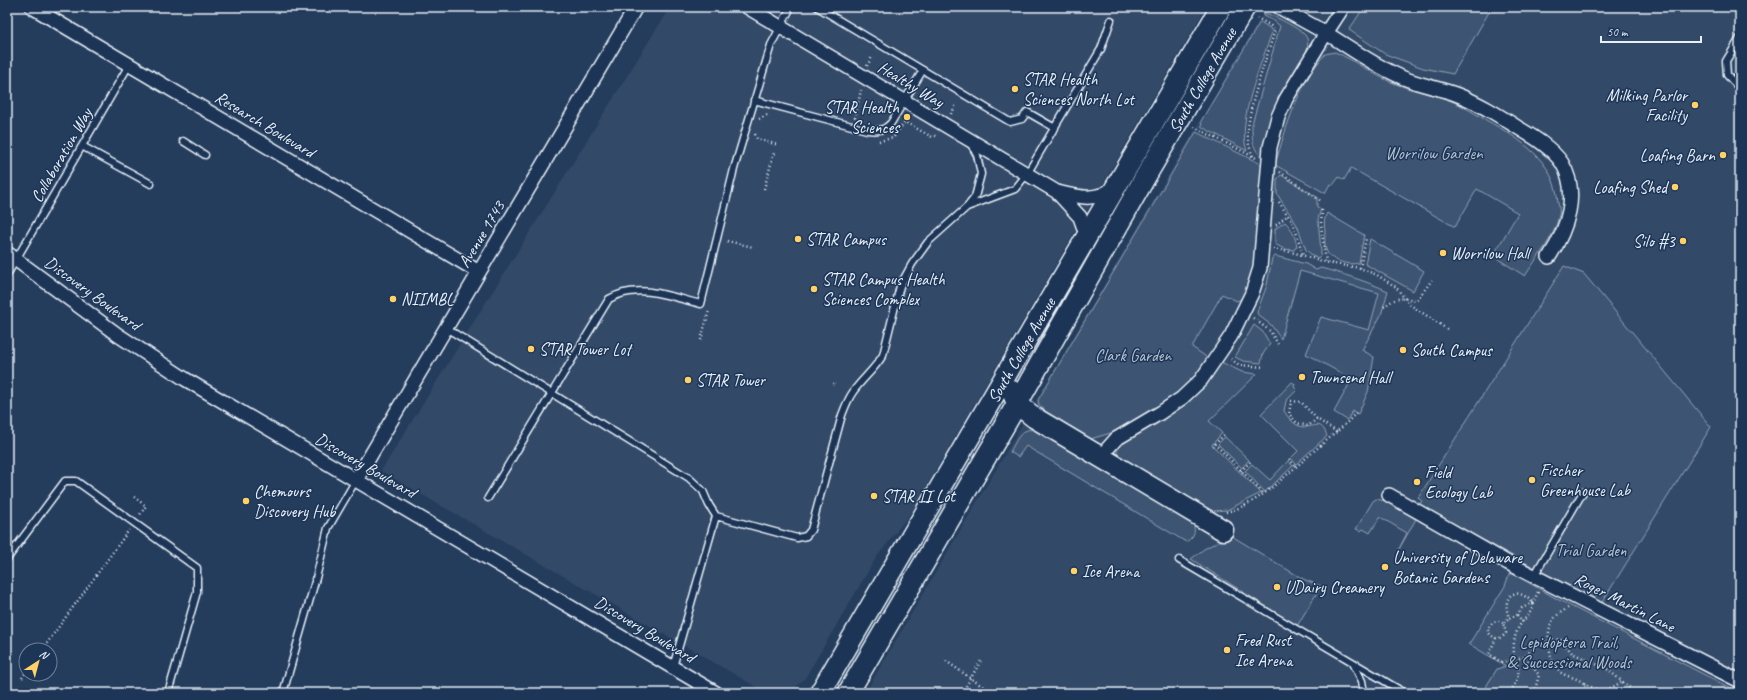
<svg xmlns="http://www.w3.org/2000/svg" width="1747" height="700" font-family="Caveat,sans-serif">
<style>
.built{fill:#334a68}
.green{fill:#3e5472;stroke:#93a2b5}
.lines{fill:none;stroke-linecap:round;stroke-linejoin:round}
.lane-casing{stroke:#e8f1f8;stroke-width:9}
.street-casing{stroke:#e8f1f8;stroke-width:16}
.primary-casing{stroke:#e8f1f8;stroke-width:23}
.path{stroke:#e8f1f8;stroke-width:2.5;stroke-dasharray:1 3;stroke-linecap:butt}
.lane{stroke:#1d3557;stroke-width:6}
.street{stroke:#1d3557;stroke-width:13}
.primary{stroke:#1d3557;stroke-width:20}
.poi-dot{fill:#ffd166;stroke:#1d3557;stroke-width:1.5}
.labels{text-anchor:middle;stroke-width:3;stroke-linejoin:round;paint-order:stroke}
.poi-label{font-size:17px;fill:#e8f1f8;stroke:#1d3557;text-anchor:start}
.street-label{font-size:17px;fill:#e8f1f8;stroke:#1d3557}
.park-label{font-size:17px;fill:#b5c2d0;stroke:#1d3557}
</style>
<rect width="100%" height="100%" fill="#253d5d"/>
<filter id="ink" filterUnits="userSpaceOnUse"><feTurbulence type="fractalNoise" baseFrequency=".025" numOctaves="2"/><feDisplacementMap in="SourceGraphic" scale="8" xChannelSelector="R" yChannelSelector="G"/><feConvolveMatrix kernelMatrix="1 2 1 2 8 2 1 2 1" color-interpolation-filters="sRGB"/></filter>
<g filter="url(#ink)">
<path class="built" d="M 670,7 L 1206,7 L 912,511 L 876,558 L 805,678 L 795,688 L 781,693 L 760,689 L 381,471 Z
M 1267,7 L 1740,7 L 1740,693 L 865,693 Z"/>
<path class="green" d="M 1364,7 L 1492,7 L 1453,74 L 1423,68 L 1385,54 L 1349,30 Z
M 1264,13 C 1272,14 1300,29 1305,35 C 1310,41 1307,49 1305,56 L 1265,161 C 1252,148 1252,142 1252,124 L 1280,26 L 1274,21 L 1263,16 Z
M 1260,22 L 1270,28 L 1272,32 C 1262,63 1236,121 1247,151 L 1202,127 L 1201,121 Z
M 1335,52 C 1356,61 1374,76 1396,84 C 1413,91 1432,94 1449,100 C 1462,105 1474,113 1486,120 C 1520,139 1555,160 1558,203 C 1559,206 1560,211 1559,215 C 1555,237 1537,257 1525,276 L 1493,256 L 1518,213 L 1477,189 L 1455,227 L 1351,168 L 1344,180 L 1339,177 L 1333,185 L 1330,184 L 1325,193 L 1275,165 C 1287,125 1297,87 1325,54 Z
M 1196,132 L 1263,165 L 1255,266 L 1248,290 L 1243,298 L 1237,301 L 1222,294 L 1192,347 L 1205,356 L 1207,360 L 1191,383 L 1169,403 L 1121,430 L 1087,440 L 1042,414 L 1045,410 L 1039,405 L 1038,400 Z
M 1281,175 L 1317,197 L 1317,207 L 1321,209 L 1318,219 L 1321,251 L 1321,255 L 1318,258 L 1312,255 L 1306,250 L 1297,225 L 1277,194 L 1277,179 Z
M 1327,213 L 1364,235 L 1359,263 C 1348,266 1330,261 1326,250 C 1324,245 1325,237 1325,231 C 1324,224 1324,219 1327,213 Z
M 1285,222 C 1292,228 1295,237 1297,246 L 1294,250 L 1284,249 L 1275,244 L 1275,229 Z
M 1370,239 L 1424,271 L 1413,291 L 1365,264 Z
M 1275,256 L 1306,264 L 1316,270 L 1321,268 C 1343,274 1366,281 1388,291 L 1381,315 L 1362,350 L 1374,357 L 1368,392 L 1358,414 L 1353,411 L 1347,420 L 1334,412 L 1352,379 L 1306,354 L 1321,317 L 1369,330 L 1379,293 L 1300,271 L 1281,339 L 1271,325 L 1258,315 L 1257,312 L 1267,285 L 1272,258 Z
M 1564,266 L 1584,274 L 1711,427 L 1601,604 L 1419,505 L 1422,501 L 1418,498 Z
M 1254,325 L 1263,332 L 1270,344 L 1263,354 L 1261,363 L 1243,361 L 1235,357 Z
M 1221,362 L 1242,372 L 1257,374 L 1209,421 L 1222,433 L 1212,445 L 1261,493 L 1227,510 L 1214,511 L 1213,514 L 1118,458 L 1117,451 C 1124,436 1142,431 1156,423 C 1166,418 1176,411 1185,404 C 1199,392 1210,377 1221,362 Z
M 1292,382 L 1295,384 L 1294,387 L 1297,390 L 1286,401 L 1284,411 C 1289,419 1296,428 1307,427 C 1318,425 1322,422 1327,436 L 1296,464 L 1291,458 L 1298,451 L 1261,414 Z
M 1036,425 L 1190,518 C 1196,528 1197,535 1186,542 L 1026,446 L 1018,457 L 1010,452 C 1015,443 1021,427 1033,430 Z
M 1225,437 L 1249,460 L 1242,468 L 1218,444 Z
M 1288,461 L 1293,466 L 1265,492 L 1245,471 L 1252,464 L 1270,480 Z
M 1376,499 L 1385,501 L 1416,519 L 1399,549 L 1407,533 L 1380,517 L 1370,533 L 1363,529 L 1361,531 L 1356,529 L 1373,501 Z
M 1230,535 L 1303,579 L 1321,586 L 1297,626 L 1191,559 L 1204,549 Z
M 1510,572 L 1557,599 L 1740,693 L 1633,693 L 1628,690 L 1626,693 L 1482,693 L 1497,669 L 1506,666 L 1469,644 L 1505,586 Z"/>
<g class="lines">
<defs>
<path id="lane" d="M 817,7 L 1010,122 L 1022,119 L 1027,112 L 1055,128
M 1740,38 L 1726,61 L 1727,75 L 1740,89
M 754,100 L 867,130 C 877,131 884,131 891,123 L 923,70
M 183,141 L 205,155
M 82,146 L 151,184
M 967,207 L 1015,189 L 1027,174 L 1101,49 L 1111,20
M 7,275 L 129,65
M 446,328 L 689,478 L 703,491 L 709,505 L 716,516 L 797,538 L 806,536 L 811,530 L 842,415 C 845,407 848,399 853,392 C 862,379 875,369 883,355 L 900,286 L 912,264 L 928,242 L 967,207 L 975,197 L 981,174 L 977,155 L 971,144
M 488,498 L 609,299 C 638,282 671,297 701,304 L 734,169 L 771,45 L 791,7
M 7,559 L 65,481 L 76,481 L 197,568 L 197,592 L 168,693
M 1179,560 L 1405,693
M 1534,576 L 1583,492
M 1353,663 L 1362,681 L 1364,693
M 673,667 L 716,516
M 283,693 L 316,578 L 328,528 L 356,480"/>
<path id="street" d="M 32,7 L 479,272
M 747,7 L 1057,192 L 1080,217 L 1087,237
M 1279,7 L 1326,33 L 1343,7
M 1057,192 C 1078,197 1096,202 1114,188
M 7,253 L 118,335 L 185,379 L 716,693
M 1100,457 L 1116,439 L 1160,413 L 1182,398 L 1201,380 L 1231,336 L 1252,293 L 1260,268 L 1270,147 L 1278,117 L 1286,99 L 1326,33 C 1349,47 1372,64 1397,75 C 1416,85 1438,87 1458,95 C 1479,103 1498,115 1517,127 C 1532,136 1551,147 1562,163 C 1580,193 1567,230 1549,257
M 356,480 L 636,7
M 1389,495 L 1508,563 L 1740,681"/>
<path id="primary" d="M 1012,391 L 1017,404 L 1035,418 L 1223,530
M 820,693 L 1221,7
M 848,693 L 1017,404 L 1147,174 L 1245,7"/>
</defs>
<use href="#lane" class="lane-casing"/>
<use href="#street" class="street-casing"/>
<use href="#primary" class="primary-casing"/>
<path class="path" d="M 867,66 L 872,57
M 951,114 L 956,105
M 855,118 L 861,90
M 759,119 L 769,114
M 1194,127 L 1258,159
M 755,134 L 757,139 L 778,145
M 879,141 L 893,138 L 905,122 L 932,137 L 938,135
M 1253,156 C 1249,147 1247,139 1248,129 C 1251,98 1266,61 1275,30 L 1270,25 L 1257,18
M 1280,172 L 1321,201
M 764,189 L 774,153
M 1279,202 L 1294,225 L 1303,255
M 1322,210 L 1321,225 L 1326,262
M 1276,225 L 1288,215
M 727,241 L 753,247
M 1273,249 L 1295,253 L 1329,263 L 1360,268 L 1377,275 L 1396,287 L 1409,304 L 1447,329
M 1360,268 L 1366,239
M 1384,307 C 1396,296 1403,298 1417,300 L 1432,280
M 1253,318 L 1270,331 L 1278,344
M 701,340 L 709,310
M 1231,359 L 1239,365 L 1264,367
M 833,384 L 836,385
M 1317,419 L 1308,426 L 1297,423 L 1289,414 L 1291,401 L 1301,402 L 1317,419 L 1337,432
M 1224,435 L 1215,444 L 1264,494
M 1289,459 L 1296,467
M 1241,471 L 1251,461
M 134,497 L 146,506 L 139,516
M 1226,512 C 1257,505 1280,480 1304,460 C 1321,444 1340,431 1356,413
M 1538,592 L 1533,603 L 1522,608 L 1517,615 L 1509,618 C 1501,596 1515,584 1533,603 C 1533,611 1527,616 1522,622 C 1514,633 1512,647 1515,659 L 1525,657 L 1531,650 L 1540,643 L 1555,639 L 1561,640 L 1572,653 L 1607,669 L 1630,688
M 1568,608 C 1563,611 1556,615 1553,620 C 1545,632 1548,662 1560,672 C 1569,679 1587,677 1587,693
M 1517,615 L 1523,622
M 1503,623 L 1499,621 L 1493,622 L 1488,628 L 1488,632 C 1494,639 1500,641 1506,633 L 1503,623 L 1509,618
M 1496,638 L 1489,654 L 1501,662 L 1515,659 C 1522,672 1517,682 1509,693
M 42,650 L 129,530
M 1525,657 L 1539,675 L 1534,693
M 946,661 L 992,693
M 22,678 L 26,672
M 1584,683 C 1601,693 1604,693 1621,682
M 962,693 L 982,659"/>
<use href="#lane" class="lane"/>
<use href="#street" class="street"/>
<use href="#primary" class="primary"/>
</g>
</g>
<g class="poi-dot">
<circle cx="1015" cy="89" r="4"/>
<circle cx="1695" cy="105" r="4"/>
<circle cx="907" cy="117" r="4"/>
<circle cx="1723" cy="155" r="4"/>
<circle cx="1675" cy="187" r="4"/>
<circle cx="798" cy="239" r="4"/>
<circle cx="1683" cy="241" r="4"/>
<circle cx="1443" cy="253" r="4"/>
<circle cx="814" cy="289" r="4"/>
<circle cx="393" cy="299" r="4"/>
<circle cx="531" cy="349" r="4"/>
<circle cx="1403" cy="350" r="4"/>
<circle cx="1302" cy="377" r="4"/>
<circle cx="688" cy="380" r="4"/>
<circle cx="1532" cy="480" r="4"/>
<circle cx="1417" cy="482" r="4"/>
<circle cx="874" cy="496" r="4"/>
<circle cx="246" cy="501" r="4"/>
<circle cx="1385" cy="567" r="4"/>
<circle cx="1074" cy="571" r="4"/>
<circle cx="1277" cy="587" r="4"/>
<circle cx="1227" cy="650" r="4"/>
</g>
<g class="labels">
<g class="poi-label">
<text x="1023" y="85">STAR Health<tspan x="1023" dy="20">Sciences North Lot</tspan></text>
<text x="1687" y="101" text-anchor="end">Milking Parlor<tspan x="1687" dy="20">Facility</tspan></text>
<text x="899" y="113" text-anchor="end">STAR Health<tspan x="899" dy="20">Sciences</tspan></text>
<text x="1715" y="161" text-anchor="end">Loafing Barn</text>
<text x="1667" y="193" text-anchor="end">Loafing Shed</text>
<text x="806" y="245">STAR Campus</text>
<text x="1675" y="247" text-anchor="end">Silo #3</text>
<text x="1451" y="259">Worrilow Hall</text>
<text x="822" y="285">STAR Campus Health<tspan x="822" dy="20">Sciences Complex</tspan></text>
<text x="401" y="305">NIIMBL</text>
<text x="539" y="355">STAR Tower Lot</text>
<text x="1411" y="356">South Campus</text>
<text x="1310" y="383">Townsend Hall</text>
<text x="696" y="386">STAR Tower</text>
<text x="1540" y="476">Fischer<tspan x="1540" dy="20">Greenhouse Lab</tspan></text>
<text x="1425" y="478">Field<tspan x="1425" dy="20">Ecology Lab</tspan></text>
<text x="254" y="497">Chemours<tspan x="254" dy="20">Discovery Hub</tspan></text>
<text x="882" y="502">STAR II Lot</text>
<text x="1393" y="563">University of Delaware<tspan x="1393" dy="20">Botanic Gardens</tspan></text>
<text x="1082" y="577">Ice Arena</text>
<text x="1285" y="593">UDairy Creamery</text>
<text x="1235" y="646">Fred Rust<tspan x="1235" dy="20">Ice Arena</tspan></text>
</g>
<g class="street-label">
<text transform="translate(1202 80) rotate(-60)" y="6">South College Avenue</text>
<text transform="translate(911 84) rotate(31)" y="6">Healthy Way</text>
<text transform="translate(265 124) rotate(31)" y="6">Research Boulevard</text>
<text transform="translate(61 155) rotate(-60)" y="6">Collaboration Way</text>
<text transform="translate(481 234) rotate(-59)" y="6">Avenue 1743</text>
<text transform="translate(93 293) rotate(36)" y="6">Discovery Boulevard</text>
<text transform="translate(1021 350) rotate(-60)" y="6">South College Avenue</text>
<text transform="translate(366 465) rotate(30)" y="6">Discovery Boulevard</text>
<text transform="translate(1625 602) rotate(27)" y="6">Roger Martin Lane</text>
<text transform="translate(645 629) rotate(31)" y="6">Discovery Boulevard</text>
</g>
<g class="park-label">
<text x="1434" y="159">Worrilow Garden</text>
<text x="1133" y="361">Clark Garden</text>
<text x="1591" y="556">Trial Garden</text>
<text x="1569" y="648">Lepidoptera Trail,<tspan x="1569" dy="20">&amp; Successional Woods</tspan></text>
</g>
</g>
<rect width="1747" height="700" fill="none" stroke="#1d3557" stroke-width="24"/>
<rect x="12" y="12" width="1723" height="676" fill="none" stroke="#e8f1f8" stroke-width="1.5" filter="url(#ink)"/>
<g transform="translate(38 662) rotate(36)"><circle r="19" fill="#1d3557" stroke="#6e8097"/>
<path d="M0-3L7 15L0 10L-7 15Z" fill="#ffd166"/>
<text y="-6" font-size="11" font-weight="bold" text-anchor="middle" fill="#e8f1f8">N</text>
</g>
<path d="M1601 36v6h100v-6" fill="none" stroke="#e8f1f8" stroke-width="2"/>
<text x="1607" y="36" font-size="12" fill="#e8f1f8" stroke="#1d3557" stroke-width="3" paint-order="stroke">50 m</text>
</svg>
